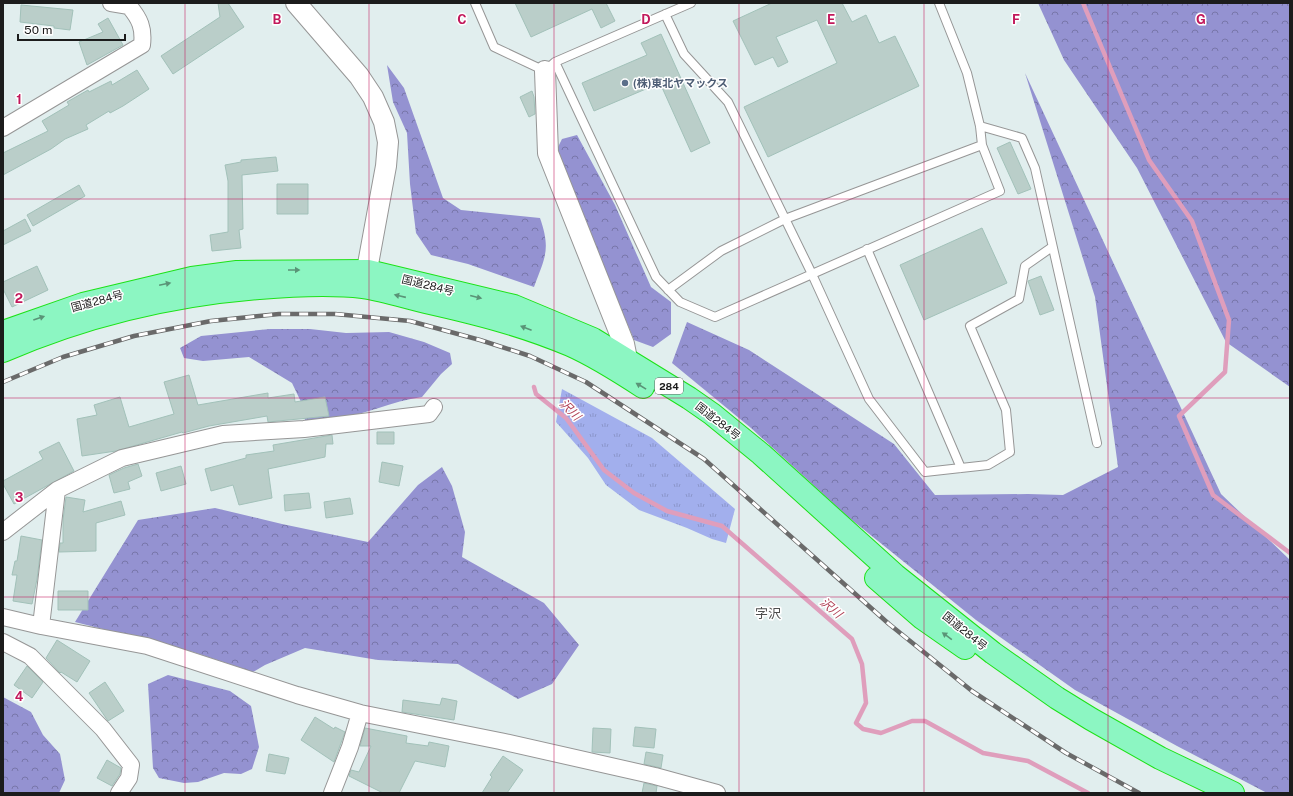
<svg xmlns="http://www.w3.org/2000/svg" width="1293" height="796" font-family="'Public Sans','Noto Sans JP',sans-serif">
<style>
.grass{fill:url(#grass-tufts)}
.forest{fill:url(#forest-crowns)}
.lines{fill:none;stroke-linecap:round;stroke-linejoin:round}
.stream{stroke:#df9ebc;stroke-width:4.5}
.building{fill:#bacec9;stroke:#a2c1b9}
.service-casing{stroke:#969696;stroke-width:10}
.minor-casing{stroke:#969696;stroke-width:18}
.tertiary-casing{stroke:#969696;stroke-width:22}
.trunk-casing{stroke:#1de218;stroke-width:24}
.service{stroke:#fff;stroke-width:8}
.minor{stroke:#fff;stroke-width:16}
.tertiary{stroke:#fff;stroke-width:20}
.trunk{stroke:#8cf6c2;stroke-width:22}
.rail-casing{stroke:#6a6a6a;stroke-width:4.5}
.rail{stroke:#fff;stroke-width:3;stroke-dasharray:9;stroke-linecap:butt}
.oneway{fill:#5a9477}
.grid{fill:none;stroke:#c2185b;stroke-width:1;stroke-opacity:0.55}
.service-dot{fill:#5c6f8a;stroke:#fff;stroke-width:1.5}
.labels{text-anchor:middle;stroke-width:3;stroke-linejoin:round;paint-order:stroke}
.shield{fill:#fff;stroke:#606060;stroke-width:1}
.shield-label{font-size:10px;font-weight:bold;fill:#1c1c1c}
.service-label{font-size:11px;font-weight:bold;fill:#4e5e75;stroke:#fff;text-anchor:start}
.street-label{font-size:11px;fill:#1c1c1c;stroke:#fff}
.water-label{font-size:12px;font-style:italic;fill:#b14357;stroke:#fff}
.quarter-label{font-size:13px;fill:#4f4f4f;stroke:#fff}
.grid-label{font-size:13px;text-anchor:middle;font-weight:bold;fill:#c2185b;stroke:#fff;stroke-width:3;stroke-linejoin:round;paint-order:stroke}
</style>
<defs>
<pattern id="grass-tufts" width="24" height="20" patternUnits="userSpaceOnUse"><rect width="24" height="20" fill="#a2afed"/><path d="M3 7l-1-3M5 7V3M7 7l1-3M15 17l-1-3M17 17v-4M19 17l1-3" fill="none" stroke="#8b96cb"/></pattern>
<pattern id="forest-crowns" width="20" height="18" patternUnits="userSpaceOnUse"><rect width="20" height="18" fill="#9492d1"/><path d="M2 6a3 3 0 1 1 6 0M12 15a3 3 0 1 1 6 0" fill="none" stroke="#7876a9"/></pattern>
</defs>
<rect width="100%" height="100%" fill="#e1eeee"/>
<path class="grass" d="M 562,389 L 652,438 L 735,509 L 726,543 L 712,539 L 687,528 L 639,510 L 606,485 L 588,458 L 556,422 Z"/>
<path class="forest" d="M 1038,3 L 1290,3 L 1290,387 L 1226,342 L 1137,168 L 1064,60 Z
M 387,65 L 404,88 L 443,198 L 461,210 L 540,218 C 551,250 545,257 534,287 L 468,264 L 431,255 L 416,233 L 410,184 L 407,133 L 393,102 Z
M 1025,73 L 1221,494 L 1290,560 L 1290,793 L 1267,793 L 1177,746 L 1075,690 L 976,620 L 847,516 L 751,428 L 672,363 L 687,322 L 749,350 L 894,444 L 935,495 L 1028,494 L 1063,495 L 1118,467 L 1095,297 Z
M 577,135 L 615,205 L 651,287 L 671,302 L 671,334 L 653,347 L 634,340 L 556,151 L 562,139 Z
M 270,329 L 310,329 L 346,333 L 389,332 L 424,342 L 450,353 L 452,364 L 441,374 L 422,397 C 392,401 364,415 334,420 C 325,421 315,420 305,420 L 302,404 L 292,383 L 249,357 L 203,361 L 184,358 L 180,348 L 201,336 Z
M 442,467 L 452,486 L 465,532 L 462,557 L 544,603 L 579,645 L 552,684 L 518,699 L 458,664 L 378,660 L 305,648 L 265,665 L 253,672 L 193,652 L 75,622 L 138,520 L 215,508 L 282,524 L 368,542 L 418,485 Z
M 168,675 L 230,691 L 251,706 L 259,747 L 252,769 L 241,774 L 224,773 L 198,782 L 184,783 L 159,778 L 153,768 L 148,684 Z
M 3,697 L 31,712 L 43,735 L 60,754 L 65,780 L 59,793 L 3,793 Z"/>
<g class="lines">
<path class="stream" d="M 1083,3 L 1149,160 L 1192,221 L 1229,320 L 1225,372 L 1179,416 L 1213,495 L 1290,553
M 534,387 L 536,394 L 566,418 L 604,470 L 634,493 L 667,511 L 722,526 L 852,639 L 862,664 L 866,703 L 856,723 L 863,729 L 881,733 L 912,721 L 925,721 L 983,753 L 1028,761 L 1088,793"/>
</g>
<path class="building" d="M 218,3 L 228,3 L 244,27 L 173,74 L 161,56 L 220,17 Z
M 515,3 L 606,3 L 615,21 L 601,28 L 592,9 L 531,37 Z
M 772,3 L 842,3 L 852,22 L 866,15 L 879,43 L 895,36 L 919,86 L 768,157 L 744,107 L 837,63 L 817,20 L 776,37 L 788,62 L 778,67 L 773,57 L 755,65 L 733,21 Z
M 21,5 L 73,10 L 70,30 L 54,28 L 54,26 L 20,22 Z
M 108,18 L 123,45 L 87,65 L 79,42 L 103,32 L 98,24 Z
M 661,34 L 710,143 L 691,152 L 660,83 L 594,111 L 582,83 L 647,55 L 641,43 Z
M 137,70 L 149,89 L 123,106 L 110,113 L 109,111 L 86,125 L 88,129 L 65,139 L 51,149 L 3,175 L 3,153 L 48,131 L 42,121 L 69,105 L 67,102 L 88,90 L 89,92 L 111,81 L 112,85 Z
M 532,91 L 534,97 L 535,114 L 529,117 L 520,97 Z
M 1010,142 L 1031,189 L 1018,194 L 997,148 Z
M 276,157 L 278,171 L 242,175 L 243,229 L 239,230 L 241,248 L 212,251 L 210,235 L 228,232 L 228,181 L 225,165 L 241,162 L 241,160 Z
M 277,184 L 308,184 L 308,214 L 277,214 Z
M 79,185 L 85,196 L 33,226 L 27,215 Z
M 25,219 L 31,231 L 3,245 L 3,231 Z
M 982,228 L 1007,283 L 924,320 L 900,265 Z
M 37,266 L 48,290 L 12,307 L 3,289 L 3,282 Z
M 1041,276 L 1054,310 L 1040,315 L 1028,281 Z
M 189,375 L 198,405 L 268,393 L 268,398 L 294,394 L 295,402 L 325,397 L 329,416 L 268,422 L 267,416 L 209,426 L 183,433 L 182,432 L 116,451 L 82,456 L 77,419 L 97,415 L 94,405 L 120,397 L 129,427 L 174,414 L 164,382 Z
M 377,432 L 394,432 L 394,444 L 377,444 Z
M 332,435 L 333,444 L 326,444 L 325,457 L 268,469 L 272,498 L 239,505 L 233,485 L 211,491 L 205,469 L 246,458 L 246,455 L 274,451 L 273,445 Z
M 59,442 L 74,471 L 14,504 L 3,484 L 3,481 L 43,459 L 39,452 Z
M 382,462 L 403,466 L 399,486 L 379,482 Z
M 138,464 L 142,476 L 128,482 L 130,489 L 114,493 L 109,475 L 124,468 Z
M 181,466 L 186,484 L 161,491 L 156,473 Z
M 309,493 L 311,508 L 285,511 L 284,495 Z
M 66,497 L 85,500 L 83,512 L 121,501 L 125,515 L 96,523 L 96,551 L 59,552 L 60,543 L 63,543 L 63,520 Z
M 350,498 L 353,514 L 326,518 L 324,502 Z
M 21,536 L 42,540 L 37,579 L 32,604 L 13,601 L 17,575 L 12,575 L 15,561 L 17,561 Z
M 58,591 L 88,591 L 88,610 L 58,610 Z
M 57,640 L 90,661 L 77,682 L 61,672 L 60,673 L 46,658 Z
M 27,666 L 43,682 L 32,698 L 14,685 Z
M 105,682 L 124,711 L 108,721 L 89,693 Z
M 442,698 L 457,701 L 454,720 L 402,712 L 403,700 L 440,705 Z
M 315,717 L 334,729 L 335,727 L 345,732 L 334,762 L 301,740 Z
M 635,727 L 656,729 L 654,748 L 633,746 Z
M 365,728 L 407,736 L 406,743 L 428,746 L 429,742 L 449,746 L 445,767 L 415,761 L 399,793 L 383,793 L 349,776 L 351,770 L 359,772 L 371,746 L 360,746 Z
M 593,728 L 611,729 L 610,753 L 592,752 Z
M 646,752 L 663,755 L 661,768 L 644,764 Z
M 269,754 L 289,758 L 285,774 L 266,771 Z
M 503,756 L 523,770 L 507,793 L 482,793 L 492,777 L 490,775 Z
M 107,760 L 121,768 L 120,774 L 112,786 L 97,778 Z
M 644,783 L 657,786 L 656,793 L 642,793 Z"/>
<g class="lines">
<defs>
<path id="service" d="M 475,3 L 494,47 L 545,71 L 555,62 L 691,3
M 665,14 L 684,54 L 728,102 L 811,272 L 869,399 L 925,472 L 988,465 L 1010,452 L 1006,410 L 970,326 L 1019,299 L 1025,266 L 1052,247
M 555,62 L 656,277 L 680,302 L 715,317 L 1000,191 L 982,145 L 980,126 L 967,73 L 939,3
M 980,126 L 1022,138 L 1035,168 L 1097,443
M 867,249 L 961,468
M 668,290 L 721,251 L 785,219 L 982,145"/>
<path id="minor" d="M 3,128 L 142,45 C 144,28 140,19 129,6 L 111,3
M 3,532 L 57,490 L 122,458 L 223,434 L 304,429 L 429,414 L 434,407
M 3,617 L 41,626 L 147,646 L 297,695 L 360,713 L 500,741 L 655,776 L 717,793
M 41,626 L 57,490
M 3,642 L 30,656 L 103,729 L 131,765 L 129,778 L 119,793
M 332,793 L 350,747 L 360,713"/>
<path id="tertiary" d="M 296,3 L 359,76 L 373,97 L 384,122 L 388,142 L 386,166 L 364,286
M 545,71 L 548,153 L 624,344 L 627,359 L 620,370"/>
<path id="trunk" d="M 3,332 L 83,304 L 192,278 L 237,272 L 368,271 L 514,306 L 593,339 L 689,398 L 712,414 L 761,454 L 895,575 L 993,653 L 1057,698 L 1091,719 L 1160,758 L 1233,793
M 3,351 C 84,316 171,295 259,288 C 294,285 329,283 363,287 C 384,290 405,297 426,302 C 475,313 523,325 570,345 C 595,356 620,372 643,387
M 876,578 L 922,618 L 965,648"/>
</defs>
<use href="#service" class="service-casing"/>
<use href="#minor" class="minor-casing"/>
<use href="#tertiary" class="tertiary-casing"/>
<use href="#trunk" class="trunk-casing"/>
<use href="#service" class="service"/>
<use href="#minor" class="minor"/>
<use href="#tertiary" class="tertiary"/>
<use href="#trunk" class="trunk"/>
<defs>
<path id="rail" d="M 3,382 L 63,357 L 134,336 L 211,321 L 279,314 L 335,314 L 410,321 L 480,340 L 530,356 L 586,382 L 704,459 L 889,624 L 972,691 L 1066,753 L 1139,793"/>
</defs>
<use href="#rail" class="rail-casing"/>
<use href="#rail" class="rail"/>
</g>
<defs><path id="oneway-solid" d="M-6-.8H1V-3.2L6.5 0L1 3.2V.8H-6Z"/></defs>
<g class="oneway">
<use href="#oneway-solid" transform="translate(294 270)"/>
<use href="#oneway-solid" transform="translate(165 284) rotate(-12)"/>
<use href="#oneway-solid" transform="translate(400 296) rotate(-167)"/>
<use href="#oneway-solid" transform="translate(476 297) rotate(14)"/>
<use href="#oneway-solid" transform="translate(39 318) rotate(-19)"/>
<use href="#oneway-solid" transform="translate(526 328) rotate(-159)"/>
<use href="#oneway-solid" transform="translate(641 386) rotate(-149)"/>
<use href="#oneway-solid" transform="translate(947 636) rotate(-144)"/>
</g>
<path class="grid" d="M 185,3 L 185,793M 369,3 L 369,793M 554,3 L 554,793M 739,3 L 739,793M 924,3 L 924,793M 1108,3 L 1108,793M 3,199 L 1290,199M 3,398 L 1290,398M 3,597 L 1290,597"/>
<circle class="service-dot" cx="625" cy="83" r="4"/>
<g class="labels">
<rect class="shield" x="655" y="378" width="28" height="16" rx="3"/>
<g class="shield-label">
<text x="669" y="390">284</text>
</g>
<g class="service-label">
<text x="633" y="87">(株)東北ヤマックス</text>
</g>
<g class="street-label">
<text transform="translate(428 285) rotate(14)" y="4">国道284号</text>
<text transform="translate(97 301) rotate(-15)" y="4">国道284号</text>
<text transform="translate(718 421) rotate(38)" y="4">国道284号</text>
<text transform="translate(965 631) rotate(39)" y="4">国道284号</text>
</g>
<g class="water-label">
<text transform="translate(570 410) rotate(45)" y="4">沢川</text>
<text transform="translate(831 608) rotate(41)" y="4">沢川</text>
</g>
<g class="quarter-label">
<text x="768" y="618">字沢</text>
</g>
</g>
<g class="grid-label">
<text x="277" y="24">B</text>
<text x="462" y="24">C</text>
<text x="646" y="24">D</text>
<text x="831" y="24">E</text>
<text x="1016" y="24">F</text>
<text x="1201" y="24">G</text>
<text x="19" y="104">1</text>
<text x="19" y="303">2</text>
<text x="19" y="502">3</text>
<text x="19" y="701">4</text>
</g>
<rect width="1293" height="796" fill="none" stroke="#1c1c1c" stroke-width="8"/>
<path d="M18 34v6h107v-6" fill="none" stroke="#1c1c1c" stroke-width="2"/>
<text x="24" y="34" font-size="12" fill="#1c1c1c" stroke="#ffffff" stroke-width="3" paint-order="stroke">50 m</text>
</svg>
